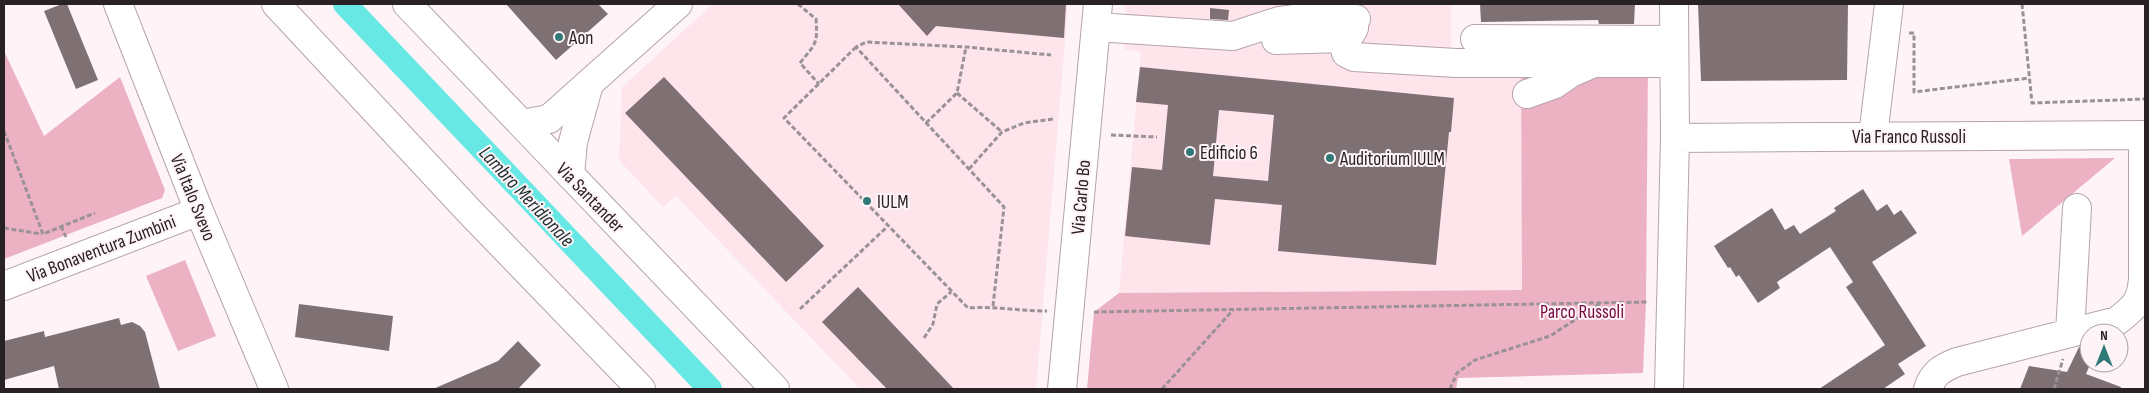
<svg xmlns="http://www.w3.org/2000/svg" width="2149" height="393" font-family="'Sofia Sans Condensed',sans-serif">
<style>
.built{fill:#fee4eb}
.green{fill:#ecb2c4}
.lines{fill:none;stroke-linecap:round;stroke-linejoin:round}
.canal{stroke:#67e8e4;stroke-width:24}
.building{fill:#7f7074;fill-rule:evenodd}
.minor-casing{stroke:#b5a4a9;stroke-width:30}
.path{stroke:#9a9294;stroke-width:3;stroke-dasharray:5 2.5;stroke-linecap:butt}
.minor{stroke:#fff;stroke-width:28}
.poi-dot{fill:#307977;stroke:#fef3f6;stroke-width:2}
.labels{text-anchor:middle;stroke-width:4;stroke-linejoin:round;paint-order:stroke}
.poi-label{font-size:19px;fill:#282224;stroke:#fef3f6;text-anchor:start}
.street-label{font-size:19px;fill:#282224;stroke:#fef3f6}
.park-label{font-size:19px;fill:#75083e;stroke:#fef3f6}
.water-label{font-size:20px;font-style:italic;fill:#172e2d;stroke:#fef3f6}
</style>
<rect width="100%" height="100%" fill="#fef3f6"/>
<path class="built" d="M 713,4 L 1068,4 L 1036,389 L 860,389 L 676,196 L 663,207 L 619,160 L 622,87 Z
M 1124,4 L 1451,4 L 1451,53 L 1521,53 L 1522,290 L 1119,293 L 1141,52 L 1125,49 L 1123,37 L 1126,11 Z"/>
<path class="green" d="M 4,51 L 44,136 L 120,77 L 165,190 L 162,198 L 4,259 Z
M 1521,53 L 1648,64 L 1646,302 L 1643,373 L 1458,378 L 1456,389 L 1087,389 L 1094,312 L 1119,293 L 1522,290 Z
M 2115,158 L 2022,236 L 2009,159 Z
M 185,260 L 216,336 L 178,351 L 146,276 Z"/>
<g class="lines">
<path class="canal" d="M 345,4 L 710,389"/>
</g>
<path class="building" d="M 62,4 L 67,4 L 98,80 L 76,89 L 44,11 Z
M 506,4 L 598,4 L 608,14 L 556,60 Z
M 898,4 L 1066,4 L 1064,38 L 936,26 L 927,36 Z
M 1480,4 L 1635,4 L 1634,24 L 1599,24 L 1598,20 L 1481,22 Z
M 1698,4 L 1848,4 L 1847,80 L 1701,81 Z
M 1210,8 L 1229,10 L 1228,20 L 1210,19 Z
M 1140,67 L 1454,98 L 1451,132 L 1449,132 L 1436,265 L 1278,251 L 1282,205 L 1215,199 L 1210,245 L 1125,236 L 1132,167 L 1162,170 L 1168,105 L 1136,102 ZM 1219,110 L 1274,115 L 1268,181 L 1213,176 Z
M 664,77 L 824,246 L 786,282 L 625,113 Z
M 1863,189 L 1877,211 L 1887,204 L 1894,215 L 1901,210 L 1917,233 L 1872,262 L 1926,346 L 1898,364 L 1905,374 L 1883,389 L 1819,389 L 1885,345 L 1846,287 L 1853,282 L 1830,247 L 1777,282 L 1780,288 L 1758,303 L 1739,275 L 1736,277 L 1730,267 L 1728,268 L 1714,246 L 1772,208 L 1785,230 L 1794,225 L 1800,234 L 1836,211 L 1834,208 Z
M 858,287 L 954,389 L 887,389 L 822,322 Z
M 299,304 L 393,316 L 389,351 L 295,337 Z
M 119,318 L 121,325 L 132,322 L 140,326 L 145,332 L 160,389 L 59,389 L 54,366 L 4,380 L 4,341 L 44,331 L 45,337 Z
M 518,341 L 541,365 L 518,389 L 433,389 L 498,361 Z
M 2089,344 L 2089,367 L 2086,374 L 2121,387 L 2120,389 L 2020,389 L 2029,366 L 2067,372 L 2079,347 Z"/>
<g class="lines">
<defs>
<path id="minor" d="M 118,4 L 199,211 L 274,389
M 276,4 L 469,211 L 641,389
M 407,4 L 775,389
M 1096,27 L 1233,36 L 1279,21 L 1293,19 L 1356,19
M 1342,38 L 1346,53 L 1354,57 L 1456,63 L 1594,63
M 1475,39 L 1674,40
M 1276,40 L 1342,38 L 1350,35 L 1354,28
M 1527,94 L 1555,84 L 1571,73 L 1594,63 L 1674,63
M 522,124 L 549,119 L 678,4
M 1873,136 L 1889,4
M 1675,138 L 2145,135
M 570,175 L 573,142 L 589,84
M 4,286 L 199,211
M 2070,333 L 2077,208
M 1062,389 L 1098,4
M 1669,389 L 1675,138 L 1674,4
M 1928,389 C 1933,373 1942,368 1957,362 L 2117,321 C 2135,307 2141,302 2143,279 L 2143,135"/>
</defs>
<use href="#minor" class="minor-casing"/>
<path class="path" d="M 798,4 L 816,19 C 818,45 815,44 800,63 L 819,84
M 2022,4 L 2032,103 L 2145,99
M 1909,33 L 1914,33 L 1914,92 L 2029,78
M 856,47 L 784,118 L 968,308 C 994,306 1020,311 1047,311
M 957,93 L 1002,132
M 926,123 L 957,93 L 966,47
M 4,131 L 43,234 L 95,213
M 1111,135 L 1157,137
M 969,169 L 1002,132 L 1024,123 L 1053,119
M 61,226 L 66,237
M 4,228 L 42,234
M 993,306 L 1004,207 L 856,47 L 866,42 L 966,47 L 1051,55
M 800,309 L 888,226
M 1094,312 L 1648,302
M 924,338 L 933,324 L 937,304 L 951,292
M 1162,389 L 1233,310
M 1450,389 L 1457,373 L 1475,360 L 1550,336 L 1601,303
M 2054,389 L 2063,359"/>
<use href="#minor" class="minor"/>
</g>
<g class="poi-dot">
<circle cx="559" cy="37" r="5"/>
<circle cx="1190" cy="152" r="5"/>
<circle cx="1330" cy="158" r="5"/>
<circle cx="867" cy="201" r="5"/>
</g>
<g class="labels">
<g class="poi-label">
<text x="569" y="44">Aon</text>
<text x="1200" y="159">Edificio 6</text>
<text x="1340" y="165">Auditorium IULM</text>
<text x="877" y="208">IULM</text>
</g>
<g class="street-label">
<text x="1909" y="143">Via Franco Russoli</text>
<text transform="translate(194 197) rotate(68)" y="7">Via Italo Svevo</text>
<text transform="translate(591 197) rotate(46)" y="7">Via Santander</text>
<text transform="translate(1080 197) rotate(-85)" y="7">Via Carlo Bo</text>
<text transform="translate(101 248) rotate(-21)" y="7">Via Bonaventura Zumbini</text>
</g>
<g class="park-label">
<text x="1582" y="318">Parco Russoli</text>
</g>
<g class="water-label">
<text transform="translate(527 196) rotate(47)" y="7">Lambro Meridionale</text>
</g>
</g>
<rect width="2149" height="393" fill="none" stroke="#282224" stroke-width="10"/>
<g transform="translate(2104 348)"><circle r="24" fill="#fef3f6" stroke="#a89fa2"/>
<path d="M0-4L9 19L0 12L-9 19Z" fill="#307977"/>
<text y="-8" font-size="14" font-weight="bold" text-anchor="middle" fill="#282224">N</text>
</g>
</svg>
